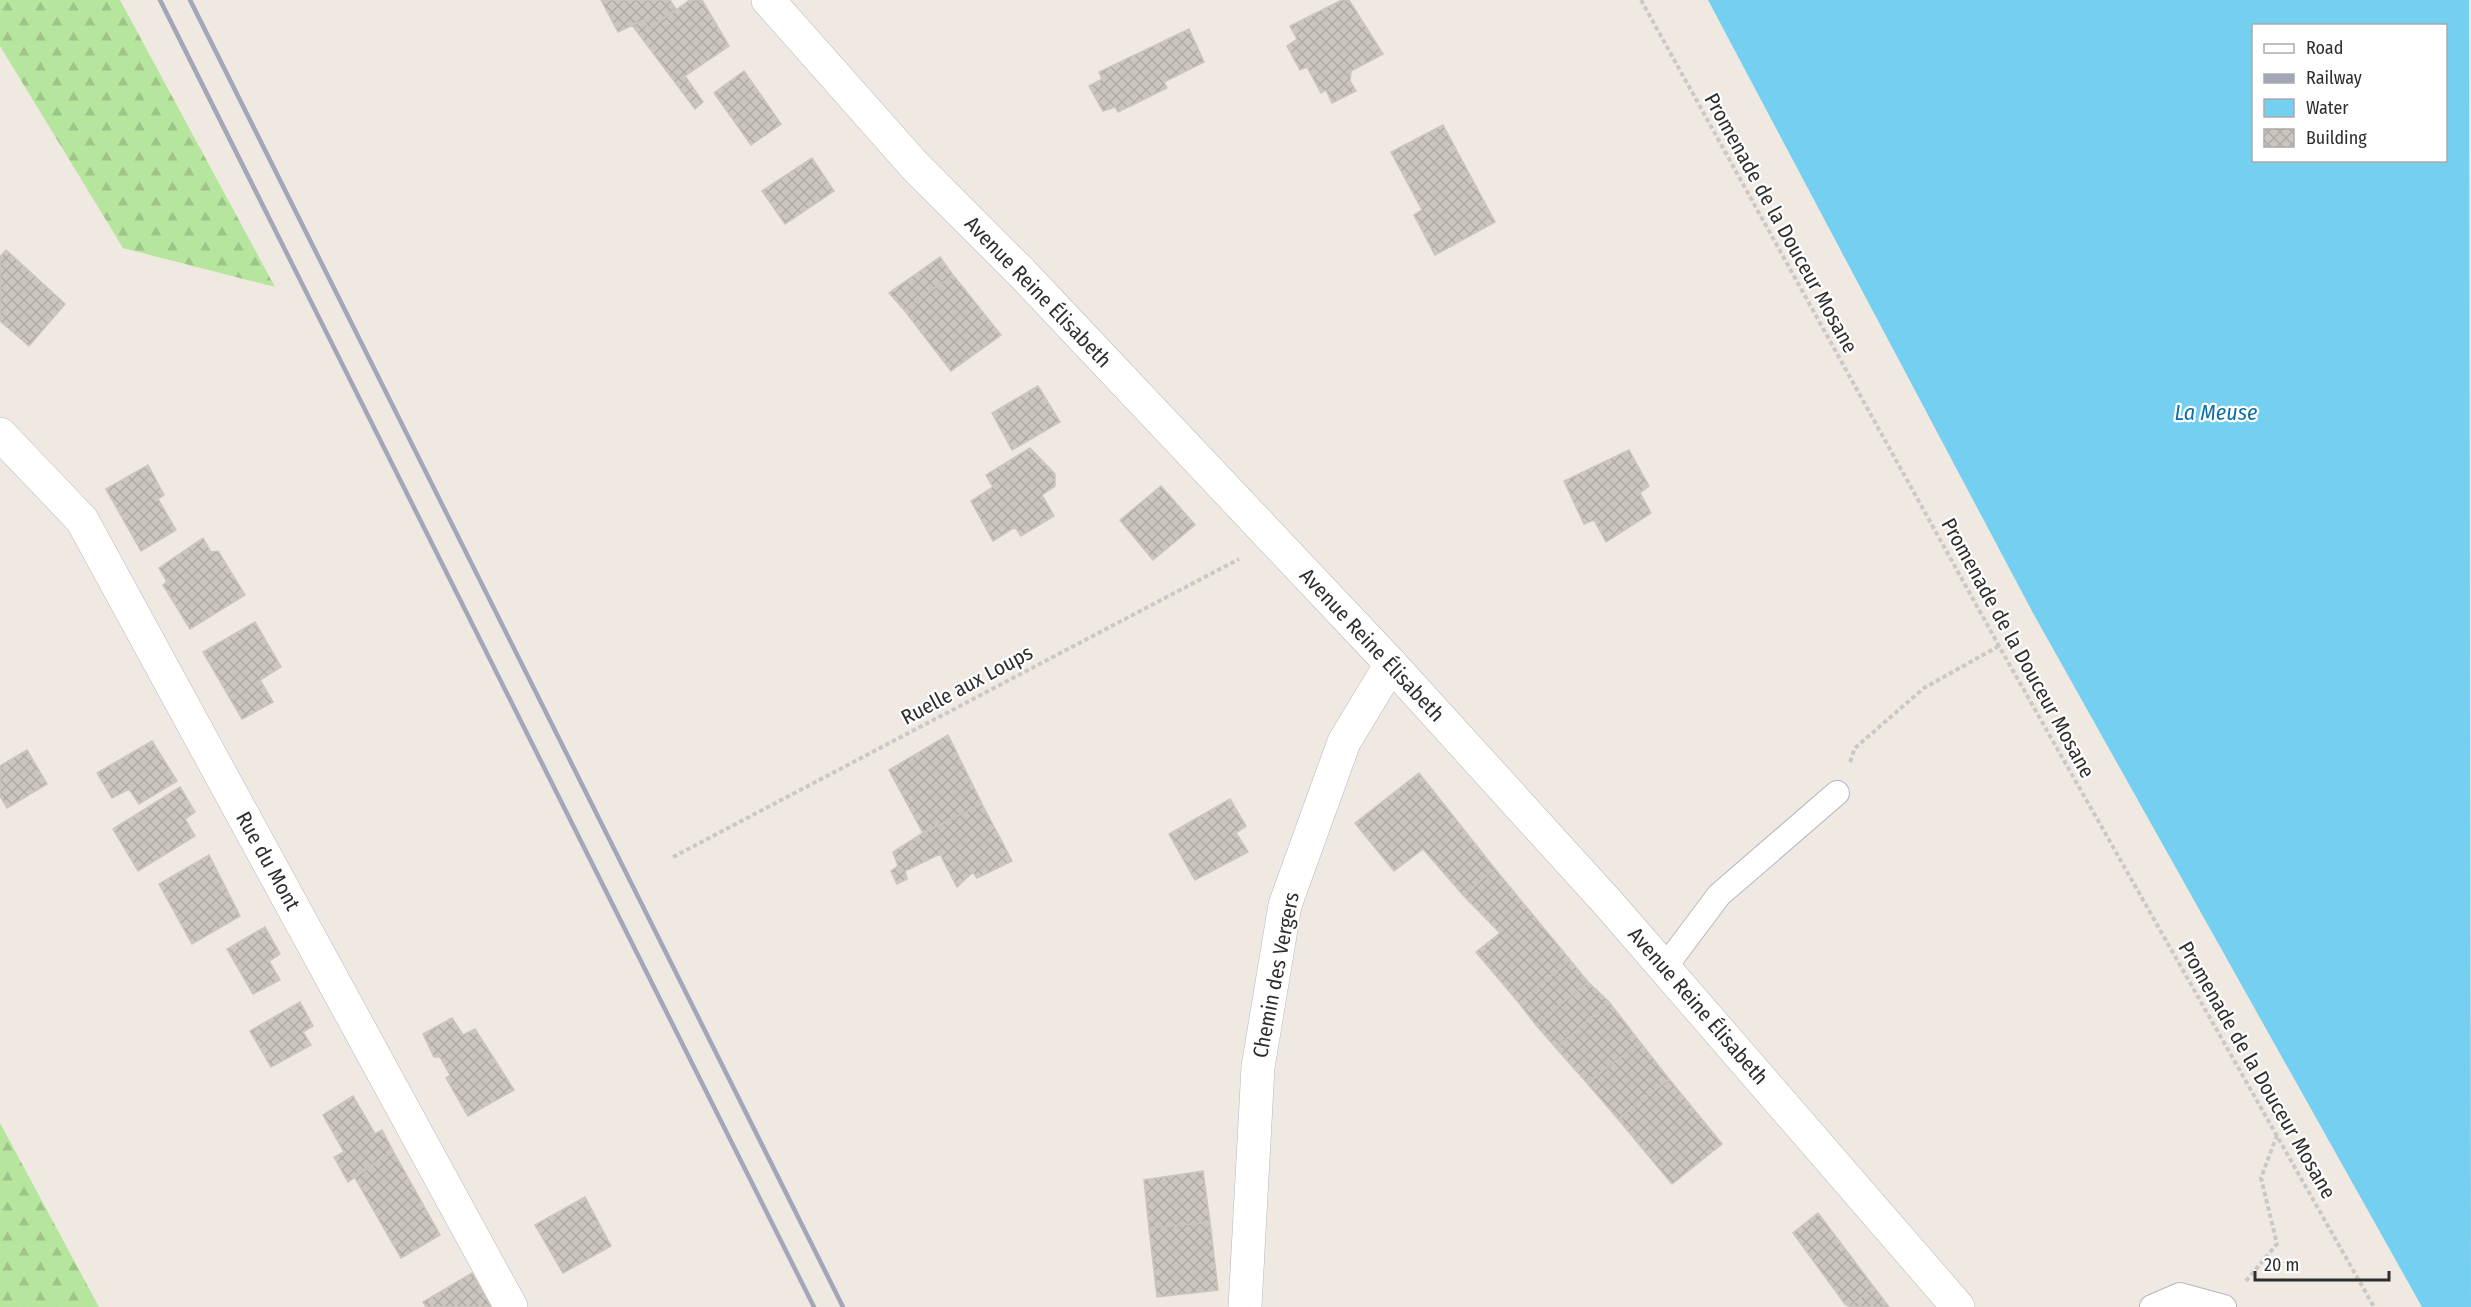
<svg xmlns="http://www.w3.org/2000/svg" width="2471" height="1307" font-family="'Fira Sans Condensed',sans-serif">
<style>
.forest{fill:url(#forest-firs)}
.water{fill:#75cff0;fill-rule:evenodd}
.building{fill:url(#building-cross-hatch);stroke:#cbc5ba;stroke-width:1.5}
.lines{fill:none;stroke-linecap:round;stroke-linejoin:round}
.lane-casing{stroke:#b4b7c1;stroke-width:26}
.street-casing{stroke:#b4b7c1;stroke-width:34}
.secondary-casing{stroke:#b4b7c1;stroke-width:34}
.path{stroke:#c9c9c9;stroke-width:4;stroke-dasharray:4.5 3;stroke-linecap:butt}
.lane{stroke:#fff;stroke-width:24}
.street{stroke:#fff;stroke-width:33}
.secondary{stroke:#fff;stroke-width:33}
.rail{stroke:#a3a6b8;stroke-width:4.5}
.labels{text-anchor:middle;stroke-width:4.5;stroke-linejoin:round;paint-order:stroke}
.street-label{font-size:21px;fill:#2e2e2e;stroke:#fff}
.water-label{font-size:22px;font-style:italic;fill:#0d6fa3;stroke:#fff}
</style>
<defs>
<pattern id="forest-firs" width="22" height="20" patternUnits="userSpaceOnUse" patternTransform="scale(1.5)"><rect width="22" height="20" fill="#b6e59e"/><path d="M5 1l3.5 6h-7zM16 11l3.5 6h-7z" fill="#9dc588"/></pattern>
<pattern id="building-cross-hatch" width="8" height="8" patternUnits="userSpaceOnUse" patternTransform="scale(1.5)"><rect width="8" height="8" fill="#cbc7bf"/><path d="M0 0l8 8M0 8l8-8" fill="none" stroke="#afaba4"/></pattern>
</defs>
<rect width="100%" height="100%" fill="#efe9e1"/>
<path class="forest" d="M 0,0 L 120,0 L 275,287 L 123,248 L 0,46 Z
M 0,1123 L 99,1307 L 0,1307 Z"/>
<path class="water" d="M 1708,0 L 2469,0 L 2471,1307 L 2422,1307 L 2033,613 ZM 2254,26 L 2446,26 L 2446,160 L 2254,160 Z"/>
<path class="building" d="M 601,0 L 670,0 L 676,9 L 649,29 L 644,20 L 618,32 Z
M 690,0 L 702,0 L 729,46 L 685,76 L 703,102 L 695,109 L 632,25 L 644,20 L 649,29 Z
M 1342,0 L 1349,0 L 1383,54 L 1351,71 L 1350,81 L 1356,91 L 1332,103 L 1326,90 L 1321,93 L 1307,67 L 1300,70 L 1287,46 L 1297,39 L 1290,26 Z
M 1189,29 L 1204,62 L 1164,82 L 1167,88 L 1118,112 L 1115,107 L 1103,111 L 1089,86 L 1102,79 L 1099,72 Z
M 744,71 L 781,124 L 751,145 L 714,93 Z
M 1443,125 L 1495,222 L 1435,255 L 1414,215 L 1422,210 L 1391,152 Z
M 812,158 L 834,191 L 785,224 L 762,191 Z
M 6,250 L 65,304 L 29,346 L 0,321 L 0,257 Z
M 940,257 L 953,275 L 904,310 L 889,293 Z
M 953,275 L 1001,335 L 951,371 L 904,310 Z
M 1038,386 L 1060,422 L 1012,450 L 992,413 Z
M 1030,448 L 1055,474 L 1055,486 L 1042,495 L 1054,516 L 1021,536 L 1015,527 L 993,541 L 971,501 L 993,487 L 986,475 Z
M 1629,450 L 1649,486 L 1640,493 L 1651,513 L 1606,542 L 1594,520 L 1584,524 L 1564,481 Z
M 148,465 L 164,495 L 158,499 L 176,530 L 141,551 L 106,489 Z
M 1161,486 L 1195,525 L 1153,560 L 1120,520 Z
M 203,538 L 211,552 L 218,551 L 245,595 L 190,629 L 163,585 L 167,582 L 159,568 Z
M 255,622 L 281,667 L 260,680 L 273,702 L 242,719 L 203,652 Z
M 948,735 L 982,804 L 923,833 L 889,770 Z
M 152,741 L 177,781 L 139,804 L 129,789 L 112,798 L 97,773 Z
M 27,750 L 47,784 L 7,808 L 0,796 L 0,766 Z
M 1419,773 L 1495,869 L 1463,895 L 1423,849 L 1394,871 L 1355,823 Z
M 180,787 L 195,812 L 185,819 L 195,836 L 138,871 L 113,829 Z
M 1230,799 L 1246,826 L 1236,833 L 1248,852 L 1195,880 L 1169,834 Z
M 982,804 L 1012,861 L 977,878 L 973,872 L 957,887 L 940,854 L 905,871 L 907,879 L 897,884 L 891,871 L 898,866 L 893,852 L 923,833 Z
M 209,855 L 240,916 L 192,944 L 159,884 Z
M 1495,869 L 1570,960 L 1519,1003 L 1476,952 L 1500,933 L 1463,895 Z
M 265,927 L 280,954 L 269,961 L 280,980 L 253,994 L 227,949 Z
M 1570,960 L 1588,982 L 1536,1025 L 1519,1003 Z
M 1588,982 L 1609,1002 L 1556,1048 L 1536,1025 Z
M 300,1002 L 313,1026 L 303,1032 L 311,1045 L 271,1067 L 250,1031 Z
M 1609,1002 L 1640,1042 L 1587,1083 L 1556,1048 Z
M 452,1018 L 463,1035 L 475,1029 L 514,1090 L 468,1116 L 446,1078 L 450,1075 L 440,1057 L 434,1057 L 423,1034 Z
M 1640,1042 L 1669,1079 L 1618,1119 L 1587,1083 Z
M 1669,1079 L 1722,1144 L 1672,1184 L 1618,1119 Z
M 353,1096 L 375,1134 L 382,1130 L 393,1151 L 348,1182 L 334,1157 L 344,1152 L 323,1115 Z
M 393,1151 L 440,1235 L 401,1258 L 354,1176 Z
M 1203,1171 L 1210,1222 L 1149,1228 L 1144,1180 Z
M 585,1197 L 611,1246 L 563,1273 L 535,1225 Z
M 1818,1213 L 1873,1286 L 1850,1307 L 1845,1304 L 1793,1233 Z
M 1210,1222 L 1218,1290 L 1157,1297 L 1149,1228 Z
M 472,1273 L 491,1307 L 426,1307 L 423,1302 Z
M 1873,1286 L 1889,1307 L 1850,1307 Z"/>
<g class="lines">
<defs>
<path id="lane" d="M 1665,967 L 1719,895 L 1837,793
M 2152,1307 L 2180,1295 L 2224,1307"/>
<path id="street" d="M 0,434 L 82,520 L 511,1307
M 1245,1307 L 1258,1067 L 1285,905 L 1344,742 L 1391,664"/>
<path id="secondary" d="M 768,0 L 915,166 L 1022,273 L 1391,664 L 1609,904 L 1958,1307"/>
</defs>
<use href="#lane" class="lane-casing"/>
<use href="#street" class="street-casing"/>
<use href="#secondary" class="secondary-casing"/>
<path class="path" d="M 1641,0 L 1999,646 L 2374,1307
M 1850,762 L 1855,748 L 1924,688 L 1999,646
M 673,857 L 1239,559
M 2246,1281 L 2277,1244 L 2261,1178 L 2277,1135"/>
<use href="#lane" class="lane"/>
<use href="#street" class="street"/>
<use href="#secondary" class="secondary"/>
<path class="rail" d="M 160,0 L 814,1307
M 190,0 L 843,1307"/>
</g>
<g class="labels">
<g class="street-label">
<text transform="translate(1781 223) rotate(61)" y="7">Promenade de la Douceur Mosane</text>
<text transform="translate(1038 292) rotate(46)" y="7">Avenue Reine Élisabeth</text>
<text transform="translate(1372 645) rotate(47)" y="7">Avenue Reine Élisabeth</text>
<text transform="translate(2018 648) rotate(61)" y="7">Promenade de la Douceur Mosane</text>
<text transform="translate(967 685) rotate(-28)" y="7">Ruelle aux Loups</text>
<text transform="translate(268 861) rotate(61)" y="7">Rue du Mont</text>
<text transform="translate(1276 975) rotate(-79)" y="7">Chemin des Vergers</text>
<text transform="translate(1698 1006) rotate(49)" y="7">Avenue Reine Élisabeth</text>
<text transform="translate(2257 1070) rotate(60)" y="7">Promenade de la Douceur Mosane</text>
</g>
<g class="water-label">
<text x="2216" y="420">La Meuse</text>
</g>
</g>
<rect x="2252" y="24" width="195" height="138" fill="#ffffff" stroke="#ababab" stroke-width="1.5"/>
<rect x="2264" y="44" width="30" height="9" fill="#ffffff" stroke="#ababab" stroke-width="1.5"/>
<text x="2306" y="54" font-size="18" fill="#2e2e2e">Road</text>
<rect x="2264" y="74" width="30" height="9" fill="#a3a6b8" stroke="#ababab" stroke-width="1.5"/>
<text x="2306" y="84" font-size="18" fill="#2e2e2e">Railway</text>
<rect x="2264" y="99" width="30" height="18" fill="#75cff0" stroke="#ababab" stroke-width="1.5"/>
<text x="2306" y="114" font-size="18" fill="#2e2e2e">Water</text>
<rect x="2264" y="129" width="30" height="18" fill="url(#building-cross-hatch)" stroke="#ababab" stroke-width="1.5"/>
<text x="2306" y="144" font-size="18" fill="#2e2e2e">Building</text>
<path d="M2255 1271v9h134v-9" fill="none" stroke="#2e2e2e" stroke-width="3"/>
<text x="2264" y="1271" font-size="18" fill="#2e2e2e" stroke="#ffffff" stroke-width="4.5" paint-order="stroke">20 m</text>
</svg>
